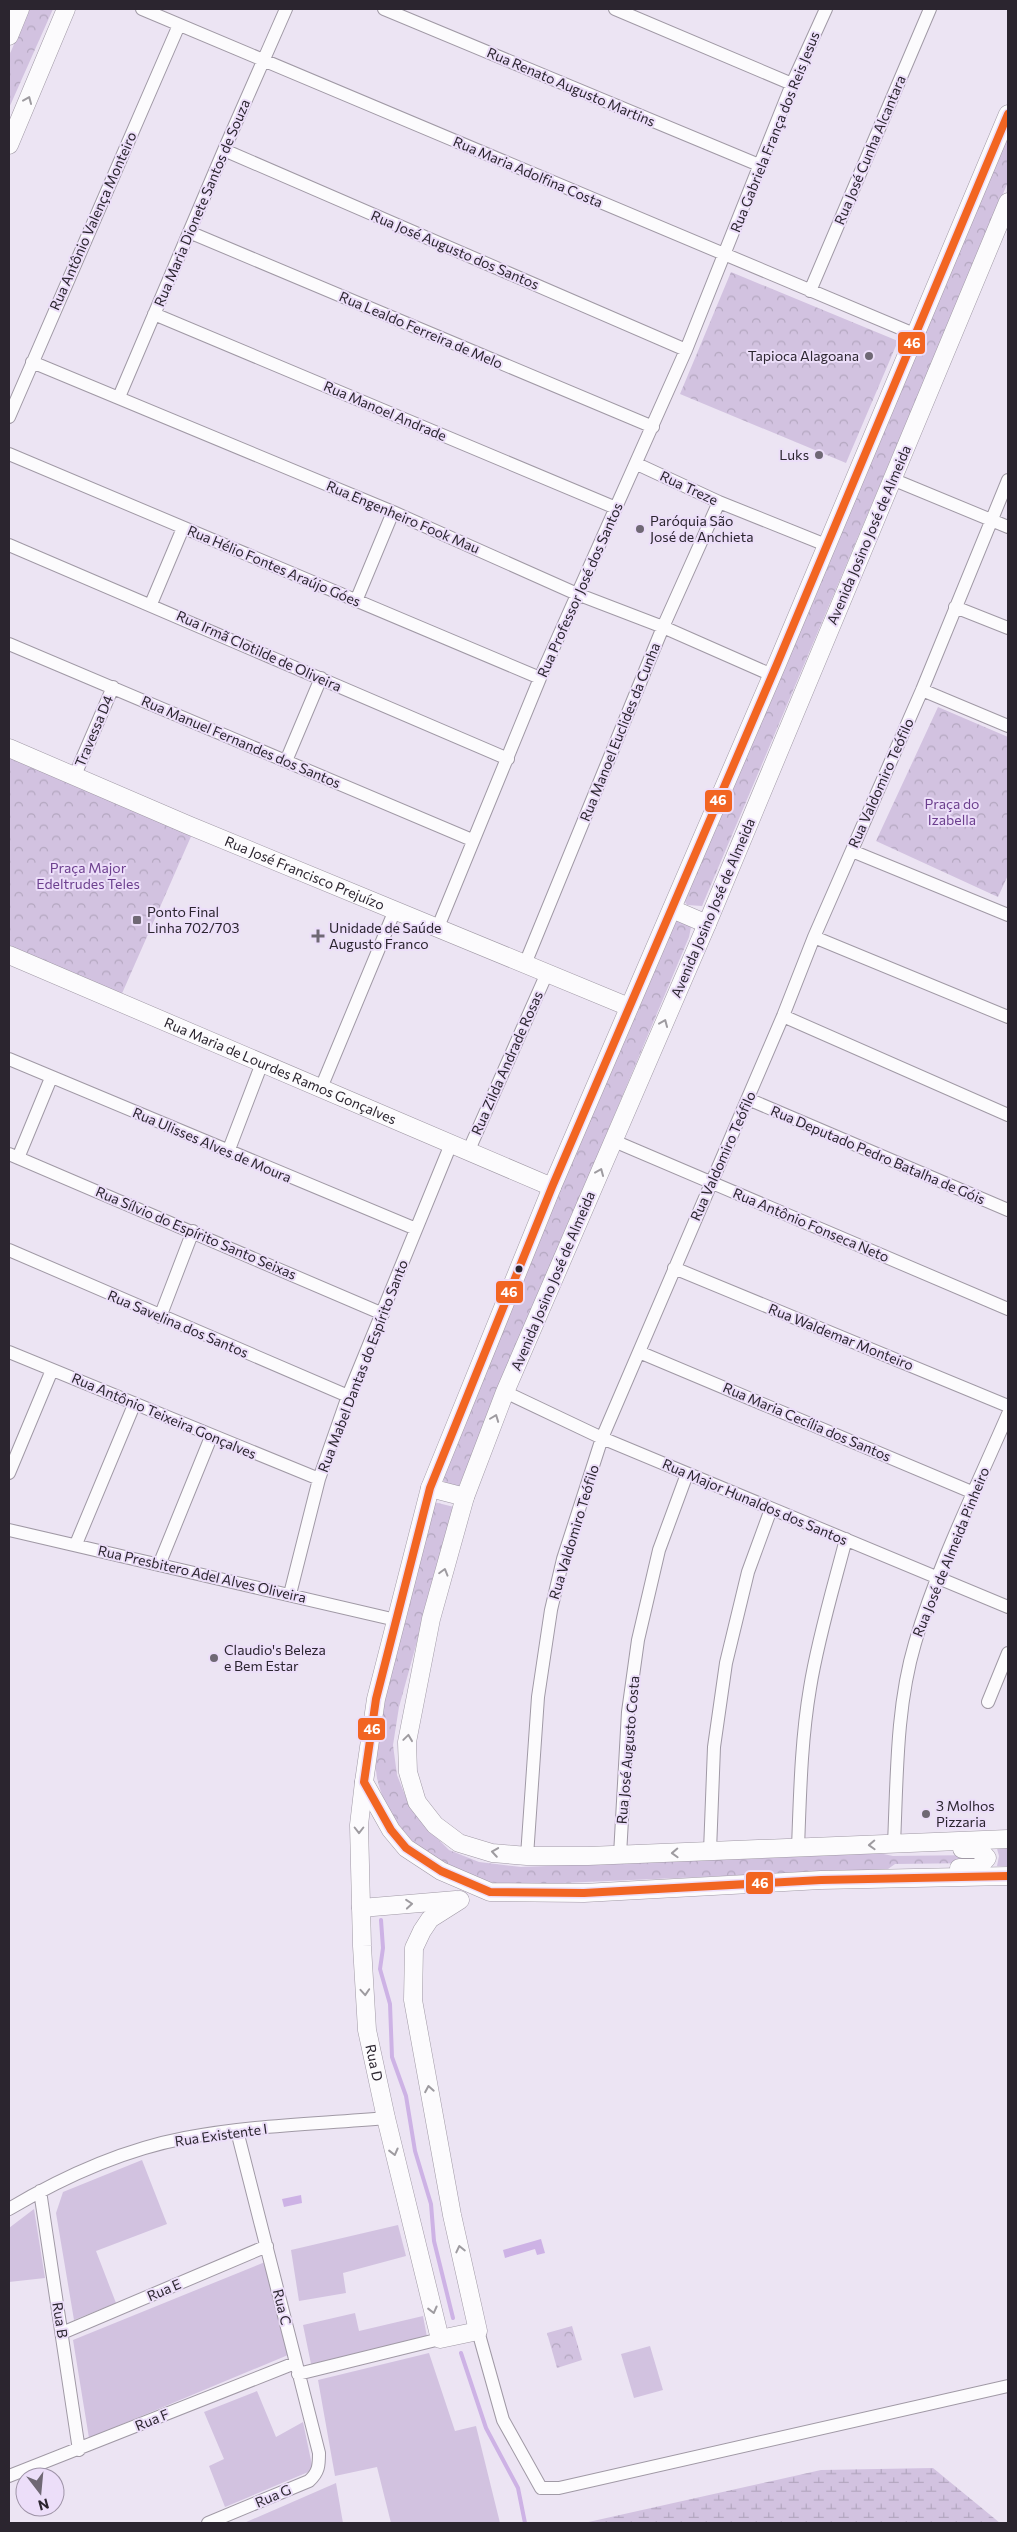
<svg xmlns="http://www.w3.org/2000/svg" width="1017" height="2532" font-family="Commissioner,sans-serif">
<style>
.grass{fill:#d2c2e0}
.wetland{fill:url(#wetland-marsh)}
.park{fill:url(#park-crowns)}
.water{fill:#cdb2e5}
.lines{fill:none;stroke-linecap:round;stroke-linejoin:round}
.stream{stroke:#cdb2e5;stroke-width:4}
.street-casing{stroke:#a099a5;stroke-width:14}
.secondary-casing{stroke:#a099a5;stroke-width:19}
.street{stroke:#fcfbfd;stroke-width:12}
.secondary{stroke:#fcfbfd;stroke-width:18}
.bus-1-casing{stroke:#ecdef9;stroke-width:11}
.bus-1{stroke:#f26522;stroke-width:8}
.oneway{stroke:#9e9ba0}
.poi-dot{fill:#6f6874;stroke:#ecdef9;stroke-width:2}
.bus-dot{fill:#2b252f;stroke:#ecdef9;stroke-width:2}
.labels{text-anchor:middle;stroke-width:4;stroke-linejoin:round;paint-order:stroke}
.street-label{font-size:14px;fill:#2b252f;stroke:#ecdef9}
.poi-label{font-size:14px;fill:#2b252f;stroke:#ecdef9;text-anchor:start}
.park-label{font-size:14px;fill:#6c3f8e;stroke:#ecdef9}
.line-badge{stroke:#ecdef9;stroke-width:2}
.badge-label{font-size:14px;text-anchor:middle;font-weight:bold;fill:#fff}
</style>
<defs>
<pattern id="wetland-marsh" width="20" height="14" patternUnits="userSpaceOnUse" patternTransform="scale(1.25)"><rect width="20" height="14" fill="#d2c2e0"/><path d="M1 5h8M5 5V1M11 12h8M15 12V8" fill="none" stroke="#b4a7c0"/></pattern>
<pattern id="park-crowns" width="20" height="18" patternUnits="userSpaceOnUse" patternTransform="scale(1.25)"><rect width="20" height="18" fill="#d2c2e0"/><path d="M2 6a3 3 0 1 1 6 0M12 15a3 3 0 1 1 6 0" fill="none" stroke="#b4a7c0"/></pattern>
</defs>
<rect width="100%" height="100%" fill="#ece4f3"/>
<path class="grass" d="M 996,1845 L 1008,1845 L 1008,1866 L 997,1866 L 999,1856 Z
M 142,2160 L 167,2224 L 96,2251 L 116,2303 L 74,2320 L 56,2213 L 63,2192 Z
M 34,2209 L 45,2278 L 9,2282 L 9,2228 Z
M 398,2225 L 406,2256 L 343,2273 L 346,2293 L 299,2301 L 291,2250 Z
M 265,2262 L 288,2355 L 89,2438 L 73,2340 Z
M 355,2313 L 359,2331 L 423,2316 L 427,2337 L 311,2364 L 303,2325 Z
M 650,2346 L 663,2390 L 634,2398 L 621,2354 Z
M 429,2353 L 455,2431 L 476,2426 L 500,2523 L 391,2523 L 377,2467 L 335,2476 L 318,2380 Z
M 257,2391 L 276,2437 L 303,2422 L 313,2470 L 225,2507 L 209,2466 L 224,2459 L 204,2412 Z
M 336,2483 L 343,2523 L 244,2523 Z"/>
<path class="wetland" d="M 933,2468 L 1000,2523 L 584,2523 L 821,2470 Z"/>
<path class="park" d="M 29,9 L 53,9 L 9,108 L 9,56 Z
M 1008,128 L 1008,182 L 702,906 L 687,905 L 681,896 Z
M 731,272 L 898,341 L 846,463 L 680,394 Z
M 938,707 L 1008,737 L 1008,875 L 998,897 L 876,841 Z
M 9,757 L 193,832 L 120,998 L 9,949 Z
M 675,919 L 691,927 L 689,937 L 459,1486 L 450,1489 L 440,1476 L 473,1389 Z
M 434,1502 L 454,1507 L 399,1707 L 393,1745 L 397,1775 L 407,1800 L 426,1827 L 449,1850 L 479,1862 L 521,1867 L 879,1853 L 893,1856 L 975,1855 L 976,1863 L 895,1864 L 888,1869 L 516,1885 C 503,1883 487,1883 474,1879 C 429,1866 387,1825 377,1778 C 375,1767 375,1755 374,1743 Z
M 572,2326 L 582,2360 L 557,2368 L 547,2333 Z"/>
<path class="water" d="M 301,2195 L 302,2203 L 284,2207 L 282,2199 Z
M 541,2239 L 545,2253 L 537,2255 L 535,2249 L 505,2258 L 503,2250 Z"/>
<g class="lines">
<path class="stream" d="M 381,1920 L 383,1948 L 380,1969 L 390,2004 L 392,2057 L 406,2096 L 415,2151 L 431,2204 L 434,2241 L 453,2318
M 461,2353 L 486,2428 L 518,2488 L 525,2523"/>
<defs>
<path id="street" d="M 142,9 L 914,334
M 384,9 L 759,165
M 615,9 L 792,84
M 224,150 L 686,350
M 189,232 L 653,427
M 810,291 L 930,9
M 154,314 L 616,508
M 32,362 L 393,512 L 577,594 L 663,627 L 772,675
M 119,397 L 224,150 L 286,9
M 9,417 L 179,25
M 9,454 L 540,678
M 637,464 L 719,502 L 826,545
M 892,479 L 1008,527
M 9,545 L 508,759
M 356,601 L 393,512
M 151,604 L 183,528
M 955,607 L 1008,628
M 9,644 L 472,840
M 922,690 L 1008,726
M 286,761 L 321,678
M 75,775 L 113,687
M 852,851 L 1008,915
M 438,927 L 540,678 L 686,350 L 792,84 L 826,9
M 814,937 L 1008,1017
M 525,964 L 663,627 L 719,502
M 783,1016 L 1008,1115
M 9,1059 L 416,1229
M 321,1088 L 395,910
M 748,1099 L 1008,1210
M 614,1141 L 1008,1309
M 228,1152 L 262,1063
M 468,1152 L 547,973
M 9,1154 L 383,1314
M 18,1158 L 51,1078
M 9,1250 L 348,1396
M 674,1268 L 1008,1406
M 160,1317 L 193,1231
M 9,1352 L 319,1479
M 639,1352 L 974,1493
M 505,1392 L 602,1438 L 1008,1607
M 9,1473 L 52,1370
M 9,1530 L 396,1620
M 76,1544 L 134,1405
M 159,1565 L 211,1437
M 290,1594 L 319,1479 L 348,1396 L 451,1144
M 988,1702 L 1008,1653
M 894,1844 C 897,1778 896,1707 915,1643 C 937,1567 976,1488 1008,1414
M 798,1848 C 800,1795 801,1741 810,1688 C 818,1638 833,1589 846,1539
M 710,1851 L 714,1747 L 726,1663 L 748,1572 L 771,1509
M 620,1855 L 628,1712 L 638,1640 L 659,1550 L 687,1474
M 527,1856 L 538,1697 L 551,1610 L 563,1559 L 602,1438 L 783,1016 L 814,937 L 922,690 L 1008,480
M 40,2191 L 79,2450
M 9,2209 C 63,2177 122,2150 185,2138 C 251,2125 319,2124 386,2118
M 478,2331 L 503,2420 L 541,2488 L 559,2488 L 1008,2386
M 62,2333 L 267,2246
M 298,2374 L 440,2339
M 9,2476 L 295,2363
M 208,2523 L 309,2481 C 319,2472 319,2465 319,2453 L 237,2131"/>
<g id="secondary">
<path d="M 9,36 L 20,9"/>
<path d="M 1008,114 L 777,664 L 552,1187 L 430,1488 L 376,1699 L 364,1782 L 391,1830 L 406,1848 L 441,1871 L 490,1892 L 584,1893 L 821,1880 L 1008,1876"/>
<path d="M 9,145 L 66,9"/>
<path d="M 1008,202 L 707,924 L 505,1392 L 465,1497 L 431,1619 L 407,1742 L 408,1772 L 417,1802 L 435,1825 L 459,1843 L 492,1853 L 527,1856 L 588,1856 L 1008,1839"/>
<path id="s1" d="M 9,748 L 188,825 L 629,1007"/>
<path d="M 672,909 L 707,924"/>
<path id="s2" d="M 9,955 L 552,1187"/>
<path d="M 430,1488 L 465,1497"/>
<path id="s3" d="M 364,1782 L 359,1825 L 362,1946 L 367,2030 L 386,2118 L 440,2339 L 478,2331 L 452,2215 L 413,2000 L 414,1948 L 422,1931 L 430,1919 L 460,1900"/>
<path d="M 959,1868 L 978,1868 L 987,1858 L 979,1849 L 962,1849"/>
<path d="M 361,1908 L 456,1900"/>
</g>
</defs>
<use href="#street" class="street-casing"/>
<use href="#secondary" class="secondary-casing"/>
<use href="#street" class="street"/>
<use href="#secondary" class="secondary"/>
<defs>
<path id="bus-1" d="M 1008,114 L 777,664 L 552,1187 L 430,1488 L 376,1699 L 364,1782 L 391,1830 L 406,1848 L 441,1871 L 490,1892 L 584,1893 L 821,1880 L 1008,1876"/>
</defs>
<use href="#bus-1" class="bus-1-casing"/>
<use href="#bus-1" class="bus-1"/>
</g>
<defs><path id="oneway-chevron" d="M-2-3.5L2.5 0L-2 3.5" fill="none" stroke-width="1.6" stroke-linecap="round" stroke-linejoin="round" transform="scale(1.25)"/></defs>
<g class="oneway">
<use href="#oneway-chevron" transform="translate(28 100) rotate(-67)"/>
<use href="#oneway-chevron" transform="translate(664 1023) rotate(-67)"/>
<use href="#oneway-chevron" transform="translate(600 1172) rotate(-67)"/>
<use href="#oneway-chevron" transform="translate(495 1418) rotate(-69)"/>
<use href="#oneway-chevron" transform="translate(444 1572) rotate(-74)"/>
<use href="#oneway-chevron" transform="translate(408 1738) rotate(-82)"/>
<use href="#oneway-chevron" transform="translate(359 1830) rotate(90)"/>
<use href="#oneway-chevron" transform="translate(872 1845) rotate(178)"/>
<use href="#oneway-chevron" transform="translate(495 1852) rotate(-171)"/>
<use href="#oneway-chevron" transform="translate(675 1853) rotate(178)"/>
<use href="#oneway-chevron" transform="translate(409 1904) rotate(-5)"/>
<use href="#oneway-chevron" transform="translate(365 1992) rotate(86)"/>
<use href="#oneway-chevron" transform="translate(429 2089) rotate(-100)"/>
<use href="#oneway-chevron" transform="translate(394 2152) rotate(76)"/>
<use href="#oneway-chevron" transform="translate(460 2249) rotate(-103)"/>
<use href="#oneway-chevron" transform="translate(433 2310) rotate(76)"/>
</g>
<g class="poi-dot">
<circle cx="869" cy="356" r="5"/>
<circle cx="819" cy="455" r="5"/>
<circle cx="640" cy="529" r="5"/>
<rect x="132" y="915" width="10" height="10" rx="2.5"/>
<path d="M315.5 928.5h5v5h5v5h-5v5h-5v-5h-5v-5h5z"/>
<circle cx="214" cy="1658" r="5"/>
<circle cx="926" cy="1814" r="5"/>
</g>
<circle class="bus-dot" cx="519" cy="1269" r="4.5"/>
<g class="labels">
<g class="street-label">
<text transform="translate(571 87) rotate(23)" y="5">Rua Renato Augusto Martins</text>
<text transform="translate(775 132) rotate(-68)" y="5">Rua Gabriela França dos Reis Jesus</text>
<text transform="translate(870 150) rotate(-67)" y="5">Rua José Cunha Alcantara</text>
<text transform="translate(528 172) rotate(23)" y="5">Rua Maria Adolfina Costa</text>
<text transform="translate(202 203) rotate(-67)" y="5">Rua Maria Dionete Santos de Souza</text>
<text transform="translate(93 221) rotate(-66)" y="5">Rua Antônio Valença Monteiro</text>
<text transform="translate(455 250) rotate(23)" y="5">Rua José Augusto dos Santos</text>
<text transform="translate(421 330) rotate(23)" y="5">Rua Lealdo Ferreira de Melo</text>
<text transform="translate(385 411) rotate(23)" y="5">Rua Manoel Andrade</text>
<text transform="translate(689 488) rotate(25)" y="5">Rua Treze</text>
<text transform="translate(403 517) rotate(23)" y="5">Rua Engenheiro Fook Mau</text>
<text transform="translate(869 535) rotate(-67)" y="5">Avenida Josino José de Almeida</text>
<text transform="translate(274 566) rotate(23)" y="5">Rua Hélio Fontes Araújo Góes</text>
<text transform="translate(580 590) rotate(-66)" y="5">Rua Professor José dos Santos</text>
<text transform="translate(259 651) rotate(24)" y="5">Rua Irmã Clotilde de Oliveira</text>
<text transform="translate(94 731) rotate(-67)" y="5">Travessa D4</text>
<text transform="translate(620 732) rotate(-68)" y="5">Rua Manoel Euclides da Cunha</text>
<text transform="translate(241 742) rotate(23)" y="5">Rua Manuel Fernandes dos Santos</text>
<text transform="translate(881 783) rotate(-66)" y="5">Rua Valdomiro Teófilo</text>
<text dy="5" stroke="none"><textPath href="#s1" startOffset="321">Rua José Francisco Prejuízo</textPath></text>
<text transform="translate(713 908) rotate(-67)" y="5">Avenida Josino José de Almeida</text>
<text transform="translate(507 1063) rotate(-66)" y="5">Rua Zilda Andrade Rosas</text>
<text dy="5" stroke="none"><textPath href="#s2" startOffset="295">Rua Maria de Lourdes Ramos Gonçalves</textPath></text>
<text transform="translate(212 1145) rotate(23)" y="5">Rua Ulisses Alves de Moura</text>
<text transform="translate(878 1155) rotate(23)" y="5">Rua Deputado Pedro Batalha de Góis</text>
<text transform="translate(723 1156) rotate(-66)" y="5">Rua Valdomiro Teófilo</text>
<text transform="translate(811 1225) rotate(23)" y="5">Rua Antônio Fonseca Neto</text>
<text transform="translate(196 1233) rotate(23)" y="5">Rua Sílvio do Espírito Santo Seixas</text>
<text transform="translate(553 1281) rotate(-67)" y="5">Avenida Josino José de Almeida</text>
<text transform="translate(178 1324) rotate(23)" y="5">Rua Savelina dos Santos</text>
<text transform="translate(841 1337) rotate(22)" y="5">Rua Waldemar Monteiro</text>
<text transform="translate(363 1366) rotate(-69)" y="5">Rua Mabel Dantas do Espírito Santo</text>
<text transform="translate(164 1416) rotate(23)" y="5">Rua Antônio Teixeira Gonçalves</text>
<text transform="translate(807 1422) rotate(23)" y="5">Rua Maria Cecília dos Santos</text>
<text transform="translate(755 1502) rotate(23)" y="5">Rua Major Hunaldos dos Santos</text>
<text transform="translate(574 1532) rotate(-73)" y="5">Rua Valdomiro Teófilo</text>
<text transform="translate(951 1552) rotate(-68)" y="5">Rua José de Almeida Pinheiro</text>
<text transform="translate(202 1574) rotate(13)" y="5">Rua Presbitero Adel Alves Oliveira</text>
<text transform="translate(628 1750) rotate(-85)" y="5">Rua José Augusto Costa</text>
<text dy="5" stroke="none"><textPath href="#s3" startOffset="282">Rua D</textPath></text>
<text transform="translate(221 2135) rotate(-8)" y="5">Rua Existente I</text>
<text transform="translate(164 2290) rotate(-23)" y="5">Rua E</text>
<text transform="translate(282 2307) rotate(76)" y="5">Rua C</text>
<text transform="translate(60 2320) rotate(81)" y="5">Rua B</text>
<text transform="translate(152 2420) rotate(-22)" y="5">Rua F</text>
<text transform="translate(273 2496) rotate(-23)" y="5">Rua G</text>
</g>
<g class="poi-label">
<text x="859" y="361" text-anchor="end">Tapioca Alagoana</text>
<text x="809" y="460" text-anchor="end">Luks</text>
<text x="650" y="526">Paróquia São<tspan x="650" dy="16">José de Anchieta</tspan></text>
<text x="147" y="917">Ponto Final<tspan x="147" dy="16">Linha 702/703</tspan></text>
<text x="329" y="933">Unidade de Saúde<tspan x="329" dy="16">Augusto Franco</tspan></text>
<text x="224" y="1655">Claudio's Beleza<tspan x="224" dy="16">e Bem Estar</tspan></text>
<text x="936" y="1811">3 Molhos<tspan x="936" dy="16">Pizzaria</tspan></text>
</g>
<g class="park-label">
<text x="952" y="809">Praça do<tspan x="952" dy="16">Izabella</tspan></text>
<text x="88" y="873">Praça Major<tspan x="88" dy="16">Edeltrudes Teles</tspan></text>
</g>
</g>
<g class="line-badge">
<rect x="897" y="331" width="29" height="24" rx="5" fill="#f26522"/>
<rect x="704" y="789" width="29" height="24" rx="5" fill="#f26522"/>
<rect x="495" y="1280" width="29" height="24" rx="5" fill="#f26522"/>
<rect x="357" y="1717" width="29" height="24" rx="5" fill="#f26522"/>
<rect x="745" y="1871" width="29" height="24" rx="5" fill="#f26522"/>
</g>
<g class="badge-label">
<text x="912" y="348">46</text>
<text x="718" y="805">46</text>
<text x="509" y="1297">46</text>
<text x="372" y="1734">46</text>
<text x="760" y="1888">46</text>
</g>
<rect width="1017" height="2532" fill="none" stroke="#2b252f" stroke-width="20"/>
<g transform="translate(40 2492) rotate(164)"><circle r="24" fill="#ecdef9" stroke="#9f94a8"/>
<path d="M0-4L9 19L0 12L-9 19Z" fill="#6f6874"/>
<text y="-8" font-size="14" font-weight="bold" text-anchor="middle" fill="#2b252f">N</text>
</g>
</svg>
